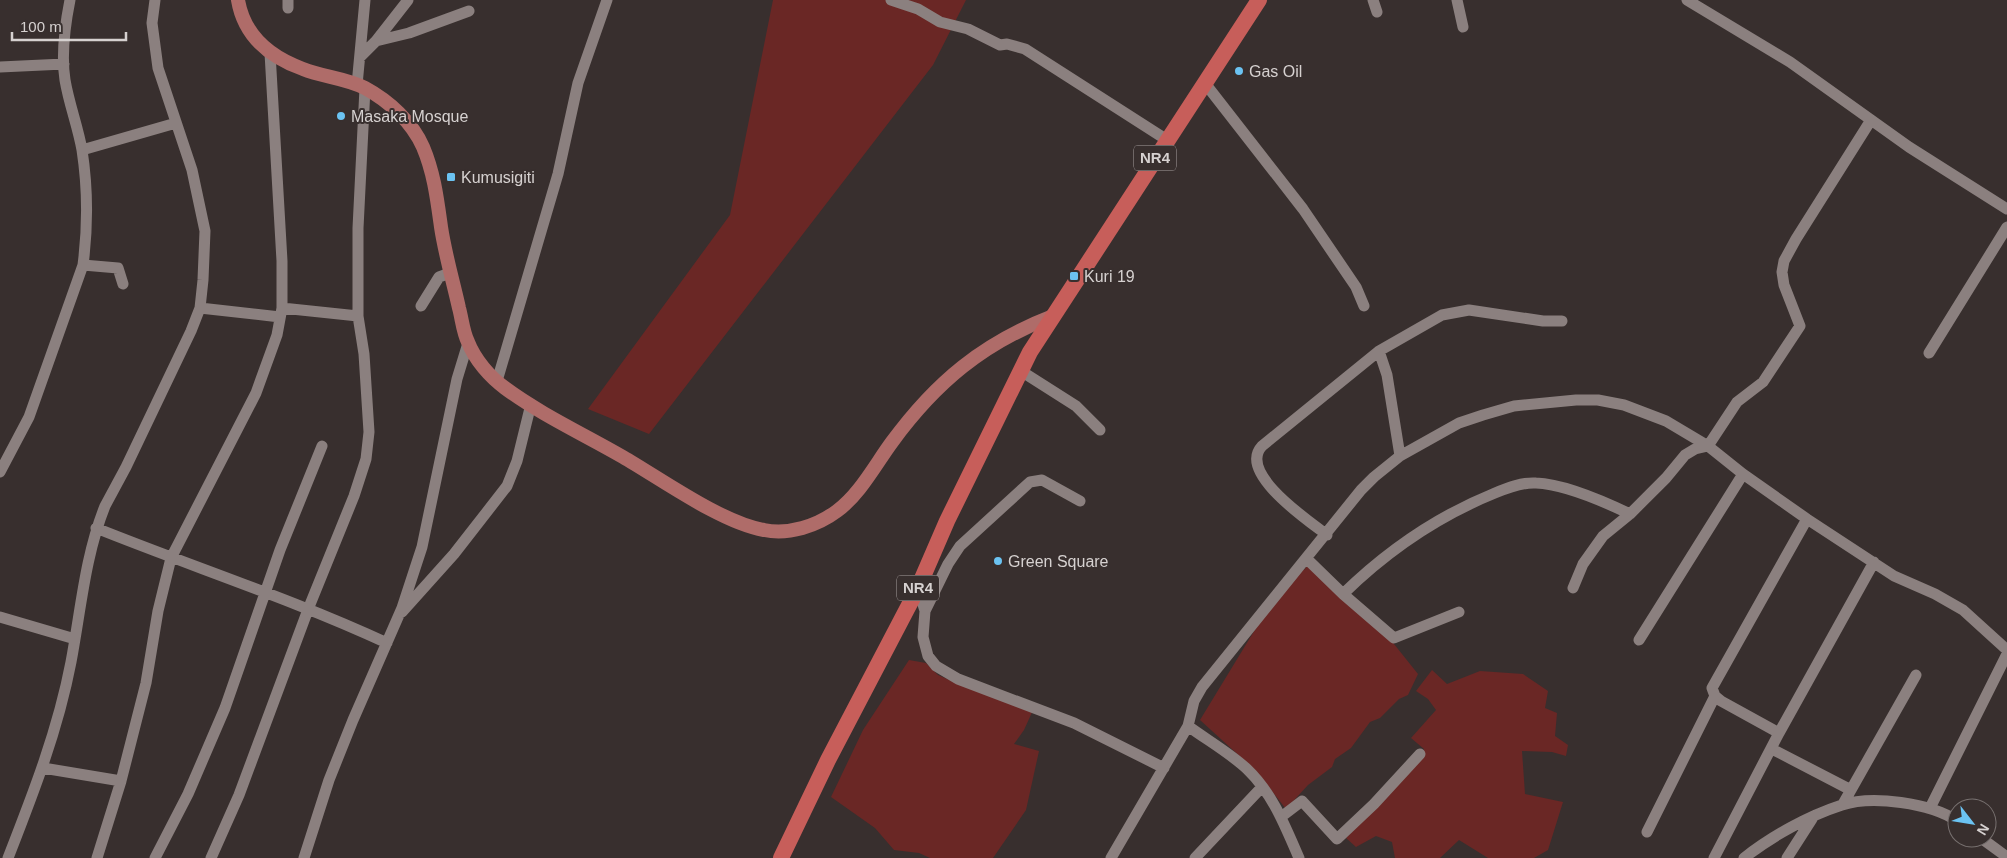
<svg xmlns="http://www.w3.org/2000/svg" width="2007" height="858" font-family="Arial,sans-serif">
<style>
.green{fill:#6a2725}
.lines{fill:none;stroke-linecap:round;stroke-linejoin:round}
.minor{stroke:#8b807f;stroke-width:11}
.major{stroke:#af6c69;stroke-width:14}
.highway{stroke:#c75e5a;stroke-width:16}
.poi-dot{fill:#6bc3f2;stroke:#382f2e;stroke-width:2}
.labels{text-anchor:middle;stroke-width:4;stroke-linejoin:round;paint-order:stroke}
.shield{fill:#382f2e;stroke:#a7a09f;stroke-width:1}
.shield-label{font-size:15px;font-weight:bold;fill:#d6d1d0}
.poi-label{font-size:16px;fill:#d6d1d0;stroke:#382f2e;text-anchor:start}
</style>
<rect width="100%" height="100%" fill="#382f2e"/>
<path class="green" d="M 773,0 L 966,0 L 933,65 L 649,434 L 588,409 L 730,215 Z
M 1307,566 L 1386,634 L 1418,674 L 1408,695 L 1399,699 L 1380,718 L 1370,722 L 1351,748 L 1335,759 L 1332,767 L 1308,785 L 1286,809 L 1256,771 L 1200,720 L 1270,605 L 1301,568 L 1304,570 Z
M 909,660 L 926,663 L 938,675 L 963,686 L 1034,708 L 1024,730 L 1014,744 L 1039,751 L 1026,810 L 993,858 L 930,858 L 919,853 L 894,850 L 875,828 L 831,797 L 863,730 Z
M 1432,670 L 1447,684 L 1480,671 L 1523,674 L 1548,691 L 1545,708 L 1557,713 L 1555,736 L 1568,745 L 1566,756 L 1552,752 L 1522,751 L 1525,794 L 1563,802 L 1548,850 L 1534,858 L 1488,858 L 1459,840 L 1440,858 L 1395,858 L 1392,842 L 1376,836 L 1356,847 L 1346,838 L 1421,759 L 1424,749 L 1411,738 L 1436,710 L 1428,699 L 1416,691 Z"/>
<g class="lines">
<path class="minor" d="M 891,0 L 918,9 L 940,22 L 968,29 L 1000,45 L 1007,44 L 1025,49 L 1167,140
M 1373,0 L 1377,12
M 1457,0 L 1463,27
M 1687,0 L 1790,62 L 1909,147 L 2007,209
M 288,8 L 288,0
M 376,41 L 409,33 L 469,11
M 360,57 L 376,41 L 408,0
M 0,67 L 64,64
M 1204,82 L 1303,209 L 1356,287 L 1364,306
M 357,85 L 365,0
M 82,150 L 176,123
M 83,265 L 118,268 L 123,284
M 421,306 L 439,277 L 450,273
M 200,308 L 280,317
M 282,308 L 358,316
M 1379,351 L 1387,375 L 1400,456
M 1929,353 L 2007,227
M 1021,371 L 1076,406 L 1100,430
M 497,381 L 558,174 L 578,83 L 607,0
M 0,472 L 29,417 L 83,265 C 88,226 88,189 82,150 C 78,127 69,104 65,80 C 61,54 65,25 70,0
M 96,528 C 193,567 292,599 387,643
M 1327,535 C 1309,521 1237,473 1262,446 L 1379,351 L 1442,315 L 1469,310 L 1543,321 L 1562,321
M 1307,559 L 1343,594 C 1387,551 1438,516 1495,493 C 1507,488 1522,482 1536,483 C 1563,484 1605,502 1630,514
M 918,588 L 925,611 L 923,637 L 928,656 L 936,666 L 958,679 L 1074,723 L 1164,768
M 1573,588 L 1583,564 L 1603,536 L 1630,514 L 1666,478 L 1685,455 L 1695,449 L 1708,446 L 1737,402 L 1763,382 L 1800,326 L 1784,285 L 1782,272 L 1784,261 L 1796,239 L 1871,120
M 1343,594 L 1394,638 L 1459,612
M 925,611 L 948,564 L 960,546 L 1030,482 L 1042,480 L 1080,501
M 402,612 L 454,554 L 507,486 L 517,461 L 531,404
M 0,617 L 75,639
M 1639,640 L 1743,474
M 1188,726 C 1207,740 1230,753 1247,769 C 1273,794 1285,826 1299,858
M 1779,733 L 1721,701 L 1715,696 L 1712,688 L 1807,519
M 1772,749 L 1851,790
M 43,768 L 121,781 L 97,858
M 121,781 L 146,683 L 158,611 L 171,558 L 256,393 L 277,335 L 282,308 L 282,261 L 270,53
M 1843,804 L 1916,675
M 1930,808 L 2007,654
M 1281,817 L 1302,801 L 1337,839 L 1374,804 L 1420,754
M 1647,832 L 1715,696
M 1981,838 L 2007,857
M 8,858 C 33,794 58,730 71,662 C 81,609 85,556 105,506 L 126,467 L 191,331 L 200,308 L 203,280 L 205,231 L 192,170 L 158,68 L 152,23 L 155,0
M 155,858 L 188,794 L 225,708 L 280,550 L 322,446
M 211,858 L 239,795 L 309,607 L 354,496 L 366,459 L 369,432 L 364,354 L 358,316 L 358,228 L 365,88
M 304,858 L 329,780 L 353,720 L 402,608 L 422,547 L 457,379 L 468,343
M 1111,858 L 1188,726 L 1194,701 L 1202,687 L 1361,490 L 1374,477 L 1400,456 L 1459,423 L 1483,415 L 1514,406 L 1576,400 L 1598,400 L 1624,405 L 1666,421 L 1708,446 L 1743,474 L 1807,519 L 1894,576 L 1935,594 L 1963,610 L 2007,650
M 1195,858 L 1262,787
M 1714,858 L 1779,733 L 1874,562
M 1744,858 C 1772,836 1808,816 1842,805 C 1872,795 1931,803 1957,821
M 1787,858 L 1812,819"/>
<path class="major" d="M 238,0 C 244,36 270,57 303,69 C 323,77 346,78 365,88 C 389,101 412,122 423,147 C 434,173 437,198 441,227 C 445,254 453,281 459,308 C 462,319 463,332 468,342 C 475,360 490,377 505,388 C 540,414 585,435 623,457 C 661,479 722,523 764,530 C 789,535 817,526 837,511 C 860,494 875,465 892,442 C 936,382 983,343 1053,316"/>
<path class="highway" d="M 781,858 L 828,760 L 918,588 L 947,521 L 1030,352 L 1259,0"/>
</g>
<g class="poi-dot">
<circle cx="1239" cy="71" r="5"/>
<circle cx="341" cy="116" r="5"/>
<rect x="446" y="172" width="10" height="10" rx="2.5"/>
<rect x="1069" y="271" width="10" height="10" rx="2.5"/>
<circle cx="998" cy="561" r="5"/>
</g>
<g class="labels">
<g class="shield">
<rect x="1134" y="145.5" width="42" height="25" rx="4"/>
<rect x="897" y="575.5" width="42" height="25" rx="4"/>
</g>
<g class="shield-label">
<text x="1155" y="163">NR4</text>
<text x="918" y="593">NR4</text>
</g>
<g class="poi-label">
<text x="1249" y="77">Gas Oil</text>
<text x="351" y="122">Masaka Mosque</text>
<text x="461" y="183">Kumusigiti</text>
<text x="1084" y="282">Kuri 19</text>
<text x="1008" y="567">Green Square</text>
</g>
</g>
<g transform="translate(1972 823) rotate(121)"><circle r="24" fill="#382f2e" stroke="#77706f"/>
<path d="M0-4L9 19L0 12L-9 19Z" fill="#6bc3f2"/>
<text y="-8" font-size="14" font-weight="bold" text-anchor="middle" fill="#d6d1d0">N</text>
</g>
<path d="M12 32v8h114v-8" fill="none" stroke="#d6d1d0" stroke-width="2.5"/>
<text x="20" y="32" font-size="15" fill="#d6d1d0" stroke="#382f2e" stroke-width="4" paint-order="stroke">100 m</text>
</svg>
